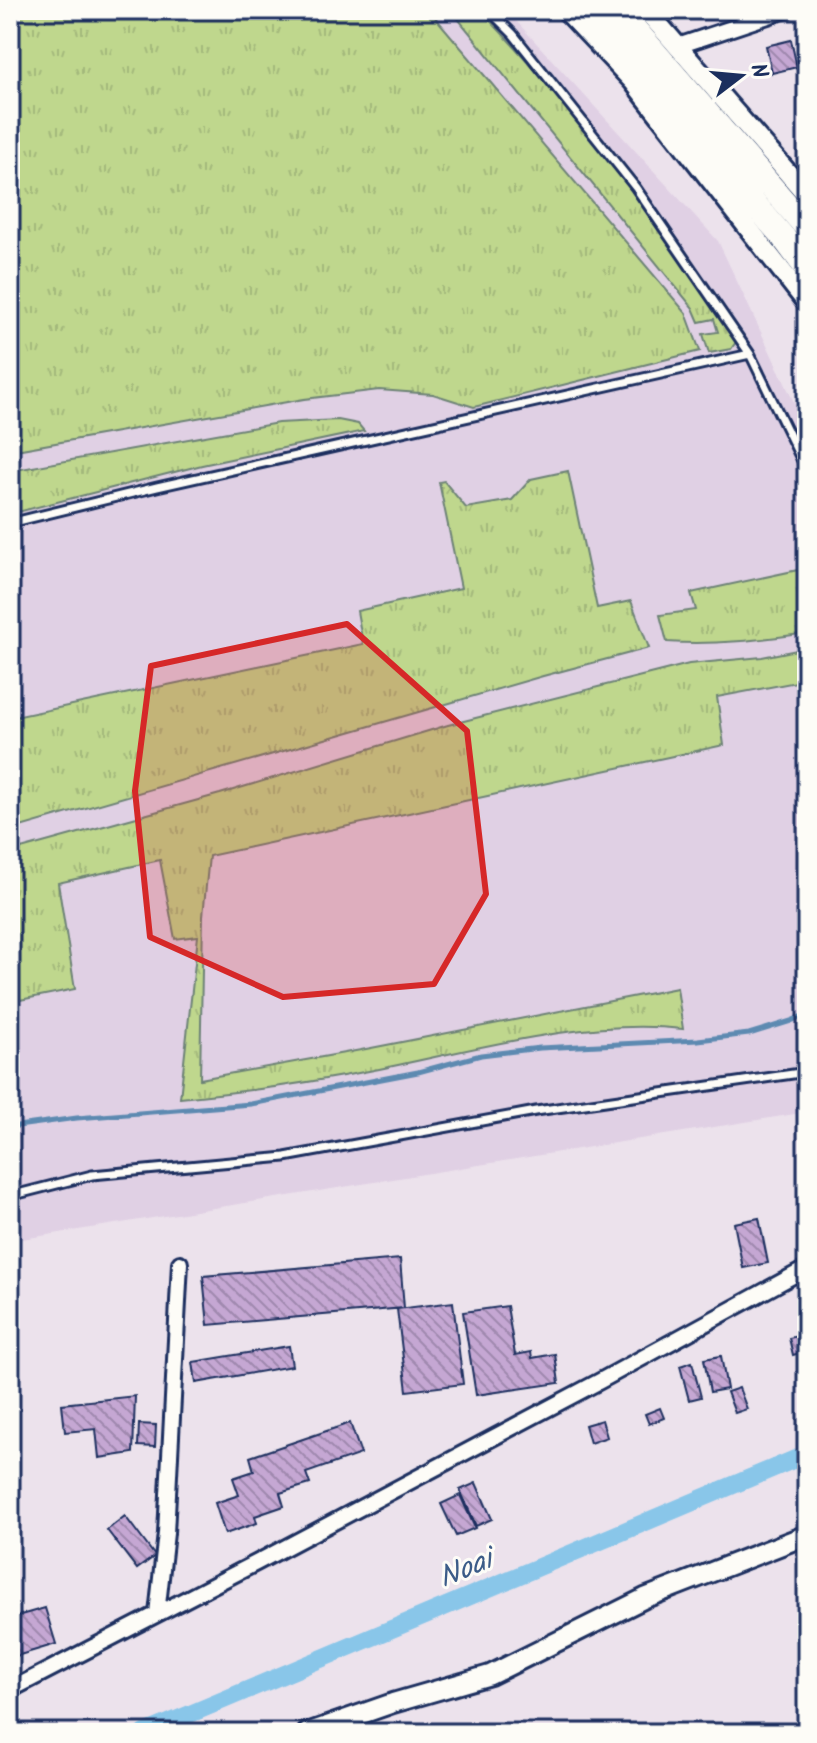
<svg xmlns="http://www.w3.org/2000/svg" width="817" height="1743" font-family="Kalam,sans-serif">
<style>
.built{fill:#e0d0e4}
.grass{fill:url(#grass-tufts);stroke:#6d8376;stroke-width:2}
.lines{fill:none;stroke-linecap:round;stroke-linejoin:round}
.stream{stroke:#5d8ab1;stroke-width:5}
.canal{stroke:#89c6e9;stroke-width:18}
.building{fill:url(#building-back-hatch);stroke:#1b2f5e;stroke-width:2}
.lane-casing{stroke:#1b2f5e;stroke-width:13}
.street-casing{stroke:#1b2f5e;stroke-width:20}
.secondary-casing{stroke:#1b2f5e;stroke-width:24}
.highway-casing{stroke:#1b2f5e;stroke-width:30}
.lane{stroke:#fdfcf7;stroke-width:7}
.street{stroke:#fdfcf7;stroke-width:14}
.secondary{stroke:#fdfcf7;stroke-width:18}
.highway{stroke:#fdfcf7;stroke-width:24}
.marked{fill:#d62828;fill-opacity:0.2;stroke:#d62828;stroke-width:6;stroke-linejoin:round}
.labels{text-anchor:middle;stroke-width:6;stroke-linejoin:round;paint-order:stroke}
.water-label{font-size:30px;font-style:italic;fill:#3c5c88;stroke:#fdfcf7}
</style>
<defs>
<pattern id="grass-tufts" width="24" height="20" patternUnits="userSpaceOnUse" patternTransform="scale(2)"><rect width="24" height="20" fill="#bfd78d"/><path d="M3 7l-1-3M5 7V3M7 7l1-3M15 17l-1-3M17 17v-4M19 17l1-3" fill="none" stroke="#a4b97c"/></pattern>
<pattern id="building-back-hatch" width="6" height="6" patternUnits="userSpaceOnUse" patternTransform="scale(2)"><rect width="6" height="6" fill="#c5a7d3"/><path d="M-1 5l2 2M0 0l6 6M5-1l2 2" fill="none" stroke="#9f88ae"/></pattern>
</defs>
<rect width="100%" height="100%" fill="#ece2ec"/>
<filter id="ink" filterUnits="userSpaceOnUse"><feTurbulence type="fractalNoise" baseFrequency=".0125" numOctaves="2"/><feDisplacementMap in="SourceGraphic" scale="16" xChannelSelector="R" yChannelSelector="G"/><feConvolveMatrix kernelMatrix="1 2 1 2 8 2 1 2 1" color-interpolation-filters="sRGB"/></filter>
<g filter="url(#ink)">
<path class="built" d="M 10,10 L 506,10 L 718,241 L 807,430 L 807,1112 L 10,1241 Z"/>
<path class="grass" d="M 10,10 L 429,10 L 686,313 L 700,351 L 474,407 L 433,394 L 379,390 L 304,399 L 10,451 Z
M 451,10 L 480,10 C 577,110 660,226 736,342 L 731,349 L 709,353 L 703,334 L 718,332 L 714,319 L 699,322 L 693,308 Z
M 338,420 L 358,424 L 364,431 L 202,465 L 10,514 L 10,471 L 278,423 Z
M 568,471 L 597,608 L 631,601 L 649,648 L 543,676 L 10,830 L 10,718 L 363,644 L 357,611 L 461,588 L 439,482 L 444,481 L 466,508 L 512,500 L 531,479 Z
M 807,568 L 807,633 C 760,640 715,645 667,642 L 660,615 L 696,610 L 691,593 Z
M 807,648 L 807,680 L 717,697 L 724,745 L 209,856 L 203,916 L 200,1079 L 361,1050 L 677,988 L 683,1029 C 581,1018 474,1050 374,1070 C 310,1083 245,1092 180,1098 L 198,936 L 175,939 L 160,860 L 58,883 L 75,989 L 10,1002 L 10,852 L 220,794 L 448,725 L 689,664 L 762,657 Z"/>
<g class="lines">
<path class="stream" d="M 10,1127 L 77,1118 L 251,1104 L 418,1072 L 481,1055 L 540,1048 L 698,1040 L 749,1034 L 791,1021 L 807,1014"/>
<path class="canal" d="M 145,1733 L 807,1454"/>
</g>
<path class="building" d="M 707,10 L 746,10 L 709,19 Z
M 791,40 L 797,67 L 772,73 L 766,46 Z
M 807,86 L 807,129 L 805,129 L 800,87 Z
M 759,1218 L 768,1263 L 743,1268 L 734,1223 Z
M 400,1259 L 404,1308 L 208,1325 L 203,1276 Z
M 453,1302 L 463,1384 L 407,1391 L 397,1309 Z
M 507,1306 L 515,1355 L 531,1352 L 532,1358 L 555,1354 L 559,1383 L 476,1395 L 463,1312 Z
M 807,1334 L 807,1351 L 793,1355 L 789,1338 Z
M 289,1346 L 292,1366 L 196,1383 L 193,1362 Z
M 721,1356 L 727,1389 L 710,1392 L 704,1359 Z
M 692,1362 L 701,1397 L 689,1400 L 680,1366 Z
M 739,1388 L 747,1409 L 735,1413 L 727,1392 Z
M 135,1396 L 133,1453 L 99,1458 L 96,1429 L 65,1432 L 62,1404 Z
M 660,1408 L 664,1418 L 649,1424 L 645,1414 Z
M 602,1420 L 607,1437 L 590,1443 L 585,1425 Z
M 350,1423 L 361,1454 L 306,1473 L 310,1484 L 280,1493 L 284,1506 L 255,1516 L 257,1523 L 225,1534 L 215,1503 L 239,1495 L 233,1478 L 254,1471 L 250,1457 Z
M 139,1424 L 156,1425 L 155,1447 L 138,1446 Z
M 476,1483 L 492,1519 L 476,1526 L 460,1490 Z
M 460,1495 L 475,1528 L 456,1536 L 441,1504 Z
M 125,1516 L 155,1556 L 137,1569 L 107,1530 Z
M 45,1608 L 56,1644 L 10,1658 L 10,1618 Z"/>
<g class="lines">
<defs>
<path id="lane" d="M 489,10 L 513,34 L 636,188 L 750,354 L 807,471
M 10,523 L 157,487 L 750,354
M 10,1196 L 92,1175 L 285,1157 L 536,1111 L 807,1072"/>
<path id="street" d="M 678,46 L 786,10
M 157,1614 L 166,1533 L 180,1263
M 10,1690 L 256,1563 L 600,1381 L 807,1268"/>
<path id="secondary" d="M 566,10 L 633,81 L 807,303
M 646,10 L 807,195
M 307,1733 L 393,1703 L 490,1675 L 645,1598 L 807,1535"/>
<path id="highway" d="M 587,10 L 783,237 L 807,269
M 618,10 L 807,228"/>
</defs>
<use href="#lane" class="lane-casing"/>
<use href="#street" class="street-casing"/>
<use href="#secondary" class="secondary-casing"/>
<use href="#highway" class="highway-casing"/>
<use href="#lane" class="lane"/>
<use href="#street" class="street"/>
<use href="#secondary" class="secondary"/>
<use href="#highway" class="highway"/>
</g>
</g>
<path class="marked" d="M 347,624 L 467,731 L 486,894 L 434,984 L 283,997 L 150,937 L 135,791 L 151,666 Z"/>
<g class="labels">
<g class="water-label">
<text transform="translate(465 1568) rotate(-23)" y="10">Noai</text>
</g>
</g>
<rect width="817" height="1743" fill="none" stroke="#fdfcf7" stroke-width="40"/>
<rect x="20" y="20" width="777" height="1703" fill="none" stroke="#1b2f5e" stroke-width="3" filter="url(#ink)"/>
<g transform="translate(741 76) rotate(74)" stroke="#fdfcf7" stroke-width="6" paint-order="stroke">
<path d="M0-6L14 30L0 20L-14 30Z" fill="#1b2f5e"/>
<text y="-12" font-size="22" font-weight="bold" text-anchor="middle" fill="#1b2f5e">N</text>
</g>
</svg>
